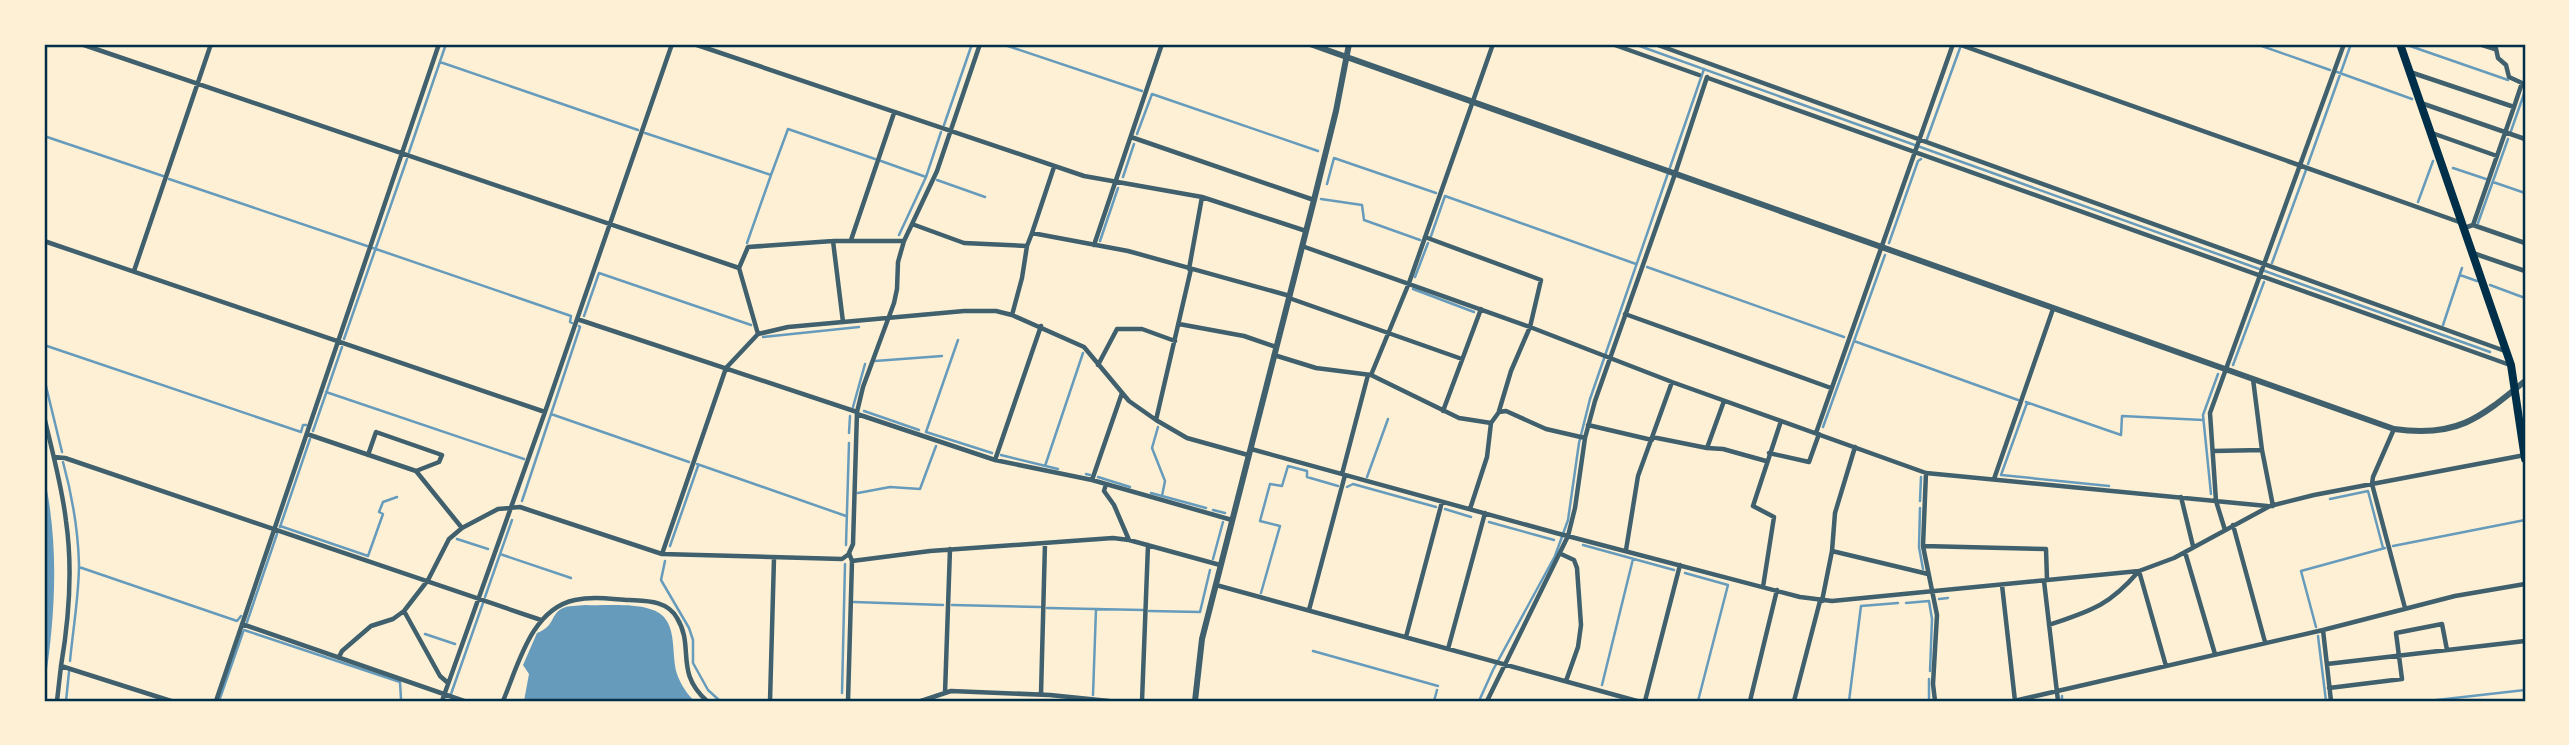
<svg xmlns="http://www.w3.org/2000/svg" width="2569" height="745" font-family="'Fira Sans',sans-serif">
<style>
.water{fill:#669bbc}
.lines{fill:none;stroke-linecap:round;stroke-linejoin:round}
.stream{stroke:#669bbc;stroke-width:2.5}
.minor{stroke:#3f606c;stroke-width:4.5}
.tertiary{stroke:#3f606c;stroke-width:6}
.primary{stroke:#003049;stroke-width:8}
.neatline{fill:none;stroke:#003049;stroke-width:2.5}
</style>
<rect width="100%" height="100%" fill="#fdf0d5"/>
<path class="water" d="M 44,475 C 60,548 55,618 44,691 Z
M 585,605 C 606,606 630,603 650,609 C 680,617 670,652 677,674 C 680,683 688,696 695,701 L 524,701 L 529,674 L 523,665 L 537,633 C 555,626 550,616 561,609 C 568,605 578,606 585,605 Z"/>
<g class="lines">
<path class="stream" d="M 1002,44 L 1142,91
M 1634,44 L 2490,352
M 2256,44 L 2330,70
M 2410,46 L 2508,80
M 440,62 L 638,130
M 2337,72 L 2412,99
M 944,125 L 972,44
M 2511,131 L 2525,91
M 645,133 L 771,175 L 788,129 L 875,159
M 1137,134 L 1152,94 L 1318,151
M 44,136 L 163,176
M 1927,139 L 1960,48
M 409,152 L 446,44
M 881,161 L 926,177
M 2308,164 L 2351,44
M 2453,168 L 2486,179
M 1123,177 L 1134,144
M 169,179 L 367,246
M 937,180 L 985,197
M 2493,182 L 2525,193
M 1327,184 L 1334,158 L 1436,193
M 1321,199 L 1362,205 L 1364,220 L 1420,240
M 2418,202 L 2433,161
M 2478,223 L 2508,139
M 899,235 L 926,177 L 941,132
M 1431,236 L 1445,196 L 1636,264
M 1100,241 L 1118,188
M 747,243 L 771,175
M 1889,243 L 1918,161 L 1921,159
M 373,248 L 571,316 L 570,322 L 572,323
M 2272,263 L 2306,170
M 1647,267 L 1844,337
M 2460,275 L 2477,281
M 1415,277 L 1428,243
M 2490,285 L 2525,298
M 1413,289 L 1474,312
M 584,316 L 599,273 L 751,325
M 2443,325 L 2462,268
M 763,337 L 859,327
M 344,339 L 407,159
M 1854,341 L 2018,400
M 44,345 L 301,432 L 303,425 L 306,425
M 875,361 L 942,356
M 2233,365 L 2264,282
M 44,378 L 62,452
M 326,392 L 524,459
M 2026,402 L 2121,435 L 2122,416 L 2203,420
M 2027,403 L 2001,475 L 2109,486
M 853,407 L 865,364
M 864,411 L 919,430
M 551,414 L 689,462
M 1823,427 L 1885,255
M 313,431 L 342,347
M 926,432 L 958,340
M 926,432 L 992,453
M 849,433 L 850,416
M 1001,455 L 1058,469
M 63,462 C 72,495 78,529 79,564 C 79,596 73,629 70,661
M 697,464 L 846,516
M 1045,466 L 1083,353
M 1086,474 L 1090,475
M 1098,477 L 1130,487
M 1367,477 L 1388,419
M 1347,487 L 1353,484 L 1436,507
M 858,493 L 890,487 L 920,489 L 936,446
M 1151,493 L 1162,496 L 1165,481 L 1152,448 L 1158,427
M 2211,494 L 2203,415 L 2218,374
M 1162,496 L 1206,508
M 2330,499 L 2368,491 L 2383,548
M 522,501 L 580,327 L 579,326
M 1920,501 L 1921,477
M 1920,508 L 1919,547 L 1923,569
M 1445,509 L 1471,517
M 1213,510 L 1225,513
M 1489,522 L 1554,540
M 280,526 L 368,556 L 383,514 L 379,512 L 383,502 L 397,497
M 280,527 L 310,439
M 457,539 L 488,549
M 846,545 L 849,443
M 1583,545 L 1674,570
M 670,546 L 698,466
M 2393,546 L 2525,520
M 500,554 L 571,578
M 1213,559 L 1223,522
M 665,561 L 661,580 L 689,628 L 693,640 L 693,663 L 708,690 L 720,701
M 79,567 L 237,621 L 241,616
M 1685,573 L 1728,585 L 1698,701
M 1261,593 L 1280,526 L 1260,521 L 1270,484 L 1282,486 L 1288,466 L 1307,471 L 1307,477 L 1338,486
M 485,597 L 512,520
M 1939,599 L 1948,598
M 854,602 L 943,605
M 1906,603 L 1929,601 L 1932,619 L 1930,671
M 952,605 L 1040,607
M 1047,608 L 1143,610
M 1149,611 L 1200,612 L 1210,570
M 247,622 L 277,534
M 2316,627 L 2301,571 L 2385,548
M 244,630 L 400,682 L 401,699 L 407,701
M 425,634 L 455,644
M 2318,636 L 2326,701
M 1313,651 L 1438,686
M 1929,679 L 1929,701
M 1602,685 L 1633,559
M 842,693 L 845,564
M 451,694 L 483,603
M 1093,695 L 1096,609
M 2062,696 L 2062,701
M 66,701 L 69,672
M 219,701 L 243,632
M 1434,701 L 1437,690
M 1479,701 L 1493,670 L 1555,556 L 1568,520 L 1579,443 L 1590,399 L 1704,69
M 1849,701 L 1861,606 L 1898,603
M 2428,701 L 2525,690"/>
<path class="minor" d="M 81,44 L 739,268
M 694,44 L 1084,176 L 1202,197 L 1306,231
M 1612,44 L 1699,75
M 1655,44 L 2505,351
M 1958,44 L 2462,223
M 2479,44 L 2495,49
M 2495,44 L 2498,58 L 2506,65 L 2509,77 L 2522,83 L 2514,107
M 2410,72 L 2514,107 L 2473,225 L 2464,228
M 1708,78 L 2510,365
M 2421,103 L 2525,139
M 2432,133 L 2497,156
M 1131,137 L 1314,200
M 912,224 L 964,243 L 1027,246 L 1032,233 L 1128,251 L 1290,296
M 2473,225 L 2525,243
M 1032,233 L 1054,167
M 1425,237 L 1541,280 L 1530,327 L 1511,371 L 1499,411
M 851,240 L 894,113
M 44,241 L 545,412
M 833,241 L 843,322
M 1094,245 L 1162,44
M 1302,246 L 1530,327 L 1672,382 L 1926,473 L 2267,506
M 2473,253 L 2525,271
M 1189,269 L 1202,197
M 134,271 L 211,44
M 1289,298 L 1462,359
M 1625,314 L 1831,388
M 1012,315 L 1022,278 L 1027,246
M 577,319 L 857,412
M 1179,324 L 1244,336 L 1276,347
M 758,334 L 739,268 L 748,247 L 833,241 L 904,241
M 1274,355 L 1316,368 L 1371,375 L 1459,418 L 1491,423
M 1098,365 L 1117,329 L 1142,329 L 1175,341
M 1371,375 L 1409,283 L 1493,44
M 2253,379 L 2262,450
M 1443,411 L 1481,309
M 857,414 L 995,460 L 1092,480 L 1232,520
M 44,416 C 52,451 62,486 66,521 C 73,569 69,619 61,666 L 171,701
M 1156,420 L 1191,269
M 1588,425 L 1652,440
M 2394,429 L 2373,477 L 2372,484 L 2405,608
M 1816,433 L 1953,44
M 307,434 L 416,471 L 462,528
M 1652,437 L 1707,448 L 1723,449 L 1766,461
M 1855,447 L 1835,513 L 1832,551 L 1928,574
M 1707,448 L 1724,401
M 1251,449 L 1556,533 L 1800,597 L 1832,601 L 2139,571 L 2174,558 L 2270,506 L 2314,495 L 2525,455
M 2213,451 L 2262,450 L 2273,506
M 1769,453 L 1809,462 L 1819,434
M 368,455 L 376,432 L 442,455 L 439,462 L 416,471
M 54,457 L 65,458 L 541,620
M 995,460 L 1041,326
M 1926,473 L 1923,546 L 1937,615 L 1933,684 L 1935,701
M 1342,474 L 1368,375
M 1994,479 L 2053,309
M 1092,480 L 1122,393
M 1106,484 L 1104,491 L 1114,505 L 1129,540
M 2181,497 L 2193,546
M 1470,509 L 1487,457 L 1491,423 L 1499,412 L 1506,411 L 1546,429 L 1585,438 L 1595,401 L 1675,174 L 1707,77
M 2233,525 L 2265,642
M 2225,530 L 2216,501 L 2210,413 L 2344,44
M 1923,546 L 2046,549 L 2047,580
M 1626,550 L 1638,476 L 1672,382
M 2185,552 L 2215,654
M 662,554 L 726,368 L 758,334 L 788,327 L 964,311 L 996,311 L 1012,315 L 1084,347 L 1129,401 L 1156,420 L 1187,438 L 1248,455
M 1561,554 L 1574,560 L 1577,568 L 1581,625 L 1578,647 L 1566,681
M 852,561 L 930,551 L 1113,538 L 1129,540 L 1220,565
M 2139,571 L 2166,666
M 2044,581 L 2058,701
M 1216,585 L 1637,701
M 2002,585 L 2015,701
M 1763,587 L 1774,517 L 1753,506 L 1781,421
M 1822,601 L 1832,551
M 1309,610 L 1345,475
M 404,611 L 440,676 L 448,683
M 242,624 L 464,701
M 2049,625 C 2090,611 2109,606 2138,572
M 2323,630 L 2331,701
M 1406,637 L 1442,502
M 1448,649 L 1485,513
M 339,657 L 342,651 L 371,626 L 393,619 L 404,611 L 428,580 L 449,539 L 462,528 L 498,509 L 520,507 L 662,554 L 842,559 L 849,554
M 2327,664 L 2525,641
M 2329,688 L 2402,679 L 2396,633 L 2442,624 L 2447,650
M 945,693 L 950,549
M 1041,694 L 1045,543
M 57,701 L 61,666
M 216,701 L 439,44
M 442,701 L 545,412 L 672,44
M 503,701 C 518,666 531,609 575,600 C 593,596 611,599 629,600 C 646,601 667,600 677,618 C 695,647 674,672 707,701
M 770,701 L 774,558
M 848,701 L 852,561 L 849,553 L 853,544 L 857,412 L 863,387 L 894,303 L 897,289 L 898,262 L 904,241 L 937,171 L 980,44
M 921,701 L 951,691 L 1050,695 L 1109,701
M 1142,701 L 1148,545
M 1487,701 L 1568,536 L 1575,508 L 1585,438
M 1645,701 L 1680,565
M 1750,701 L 1777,590
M 1794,701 L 1820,601
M 2014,701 L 2323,630 L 2455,596 L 2525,584"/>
<path class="tertiary" d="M 1310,44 L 2394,429 C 2456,438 2479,419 2525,381
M 1195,701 L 1202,639 L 1314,200 L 1336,111 L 1349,44"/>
<path class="primary" d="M 2400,44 L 2511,365 L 2525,459"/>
</g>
<rect width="2569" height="745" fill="none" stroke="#fdf0d5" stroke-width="91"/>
<rect x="46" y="46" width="2478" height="654" class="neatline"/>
</svg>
